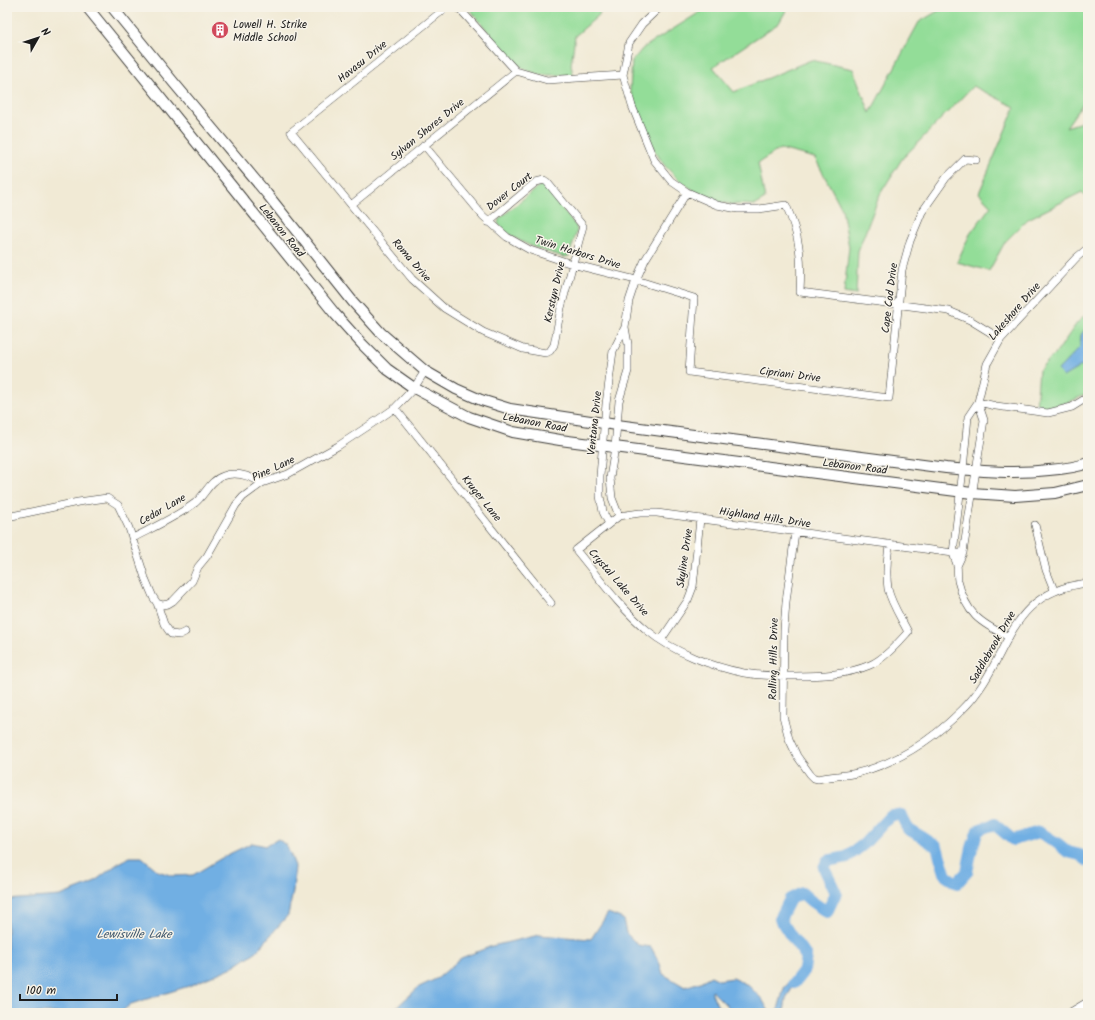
<svg xmlns="http://www.w3.org/2000/svg" width="1095" height="1020" font-family="Kalam,sans-serif">
<style>
.green{fill:#93dd98;stroke:#587c5a}
.water{fill:#71afe3;stroke:#466680}
.lines{fill:none;stroke-linecap:round;stroke-linejoin:round}
.river{stroke:#71afe3;stroke-width:12}
.minor-casing{stroke:#3c3b38;stroke-width:8}
.secondary-casing{stroke:#3c3b38;stroke-width:12}
.primary-casing{stroke:#3c3b38;stroke-width:12}
.minor{stroke:#fff;stroke-width:7}
.secondary{stroke:#fff;stroke-width:10}
.primary{stroke:#fff;stroke-width:11}
.labels{text-anchor:middle;stroke-width:3;stroke-linejoin:round;paint-order:stroke}
.poi-label{font-size:11px;fill:#1c1c1c;stroke:#f7f3e8;text-anchor:start}
.street-label{font-size:11px;fill:#1c1c1c;stroke:#f7f3e8}
.water-label{font-size:12px;font-style:italic;fill:#3e576c;stroke:#f7f3e8}
</style>
<rect width="100%" height="100%" fill="#f7f3e8"/>
<filter id="ink" filterUnits="userSpaceOnUse"><feTurbulence type="fractalNoise" baseFrequency=".025" numOctaves="2"/><feDisplacementMap in="SourceGraphic" scale="8" xChannelSelector="R" yChannelSelector="G"/><feConvolveMatrix kernelMatrix="1 2 1 2 8 2 1 2 1" color-interpolation-filters="sRGB"/></filter>
<filter id="wash" filterUnits="userSpaceOnUse"><feTurbulence type="fractalNoise" baseFrequency=".012" numOctaves="4" result="noise"/><feDisplacementMap in="SourceGraphic" scale="16" xChannelSelector="R" yChannelSelector="G"/><feGaussianBlur stdDeviation="0.9" result="paint"/><feColorMatrix in="noise" values="0 0 0 0 0 0 0 0 0 0 0 0 0 0 0 0 0 1.4 0 .05"/><feComposite in="paint" operator="in"/></filter>
<g filter="url(#wash)">
<rect width="100%" height="100%" fill="#f1ead5"/>
<path class="green" d="M 468,7 L 601,7 L 599,15 L 575,36 L 571,65 L 573,75 L 541,75 L 526,70 L 512,61 Z
M 708,7 L 788,7 L 779,23 L 713,67 L 734,92 L 811,60 L 853,69 L 870,113 L 919,22 L 945,7 L 1088,7 L 1088,96 L 1066,127 L 1088,120 L 1088,199 L 1082,192 L 1028,219 L 1005,242 L 989,271 L 957,262 L 970,234 L 991,206 L 979,193 L 1015,107 L 973,86 L 902,159 L 880,194 L 858,251 L 856,295 L 844,293 L 849,247 L 842,209 L 815,158 L 780,149 L 758,163 L 765,199 L 755,205 L 730,204 L 715,201 L 695,191 L 681,182 L 664,165 L 653,148 L 630,90 L 632,61 L 643,48 Z
M 540,185 L 544,186 L 576,226 L 577,231 L 569,256 L 564,257 C 541,250 515,243 498,224 L 499,219 Z
M 1088,312 L 1088,393 C 1072,402 1055,408 1036,407 L 1039,370 L 1057,352 L 1077,323 Z"/>
<path class="water" d="M 1088,325 L 1088,362 L 1063,377 L 1058,370 L 1080,347 L 1081,335 Z
M 278,839 L 287,846 L 295,866 L 293,892 L 288,915 L 257,951 L 235,966 L 189,986 L 131,1004 L 120,1013 L 7,1013 L 7,900 L 60,896 L 91,884 L 120,862 L 130,857 L 142,857 L 158,871 L 173,876 L 193,875 L 225,856 L 252,843 L 266,846 Z
M 608,913 L 623,919 L 626,933 L 638,945 L 651,947 L 660,964 L 663,974 L 685,987 L 700,982 L 711,976 L 719,980 L 733,978 L 748,985 L 762,999 L 770,1013 L 734,1013 L 712,991 L 712,994 L 721,1013 L 390,1013 L 419,987 L 438,978 L 461,958 L 492,946 L 539,935 L 591,939 Z
M 804,970 L 786,998 L 784,1013 L 777,1013 L 784,988 L 800,971 Z"/>
<g class="lines">
<path class="river" d="M 794,983 L 804,970 L 806,956 L 791,936 L 780,919 L 790,899 L 802,893 L 811,901 L 827,912 L 836,893 L 824,868 L 827,861 L 847,857 L 864,844 L 891,815 L 901,815 L 908,829 L 922,837 L 937,847 L 946,876 L 957,883 L 967,872 L 972,848 L 978,830 L 994,824 L 1013,840 L 1039,832 L 1057,843 L 1068,852 L 1080,855 L 1088,861"/>
</g>
</g>
<g filter="url(#ink)">
<g class="lines">
<defs>
<path id="minor" d="M 447,7 L 291,132 L 412,279 L 444,308 L 483,332 L 523,349 L 546,353 L 550,351 L 554,345 L 561,308 L 583,226 L 547,182 L 544,180 L 536,182 L 488,222
M 458,7 L 516,71 L 547,80 L 623,75
M 660,7 L 642,24 L 629,43 L 623,75 L 632,106 L 654,160 L 671,181 L 687,192 L 717,205 L 738,209 L 759,209 L 786,205 C 800,237 802,257 800,292 L 949,311 L 970,320 L 1001,339
M 424,145 L 483,216 L 507,237 L 530,250 L 572,264 L 636,280 L 694,298 L 689,372 L 889,398 L 902,270 L 910,241 L 922,212 L 946,178 L 965,159 L 976,160
M 351,205 L 516,71
M 978,402 L 996,406 L 1048,413 L 1072,407 L 1088,397
M 395,408 L 551,603
M 619,516 L 612,498 L 610,478 L 615,447 L 619,401 L 628,371 L 628,344 L 625,327
M 7,517 L 78,502 L 107,498 L 118,505 L 129,528 L 145,578 L 153,597 L 157,603 L 164,624 L 171,634 L 179,635 L 185,632
M 609,524 L 603,512 L 600,496 L 600,476 L 606,404 L 613,351 L 625,327 L 629,301 L 636,280 L 645,260 L 687,192
M 1035,525 L 1046,570 L 1054,590
M 795,532 L 786,602 L 784,630 L 783,716 L 789,739 L 797,756 L 810,774 L 814,778 L 818,779 C 830,776 844,776 857,773 C 897,763 933,739 962,710 C 1012,661 1003,592 1088,583
M 133,538 C 154,527 176,517 195,503 C 205,495 210,480 223,476 C 236,471 250,476 262,483
M 889,545 C 887,559 886,574 888,589 C 891,603 901,618 908,632 C 898,643 884,659 870,665 C 846,675 821,676 796,676 C 779,676 761,676 744,673 C 713,667 673,652 648,631 C 620,608 599,578 576,550 L 619,516 L 640,513 L 657,513 L 917,548 L 953,553 L 963,553
M 957,566 L 963,553 L 984,420 L 978,402
M 157,603 L 162,605 L 168,604 L 173,601 L 192,581 L 198,567 L 207,556 L 236,505 L 243,497 L 262,483 L 288,474 L 338,446 L 376,421 L 395,408 L 414,388 L 425,371
M 1009,637 C 980,623 966,614 958,581 C 957,576 958,570 957,565 C 956,561 954,557 953,553 L 963,469 L 968,417 L 978,402 L 987,364 L 1001,339 L 1076,258 L 1088,248
M 661,640 L 688,600 L 693,587 L 700,519"/>
<path id="secondary" d="M 87,7 L 335,314 L 362,344 L 387,369 L 414,388 L 469,417 L 513,432 L 560,440 L 972,493 L 1015,496 L 1055,493 L 1088,485
M 112,7 L 174,83 L 267,194 L 353,302 L 381,333 L 425,371 L 456,389 L 481,400 L 510,409 L 617,425 L 946,468 C 981,471 1014,474 1049,470 C 1062,469 1075,468 1088,463"/>
<path id="primary" d="M 1073,1013 L 1088,1004"/>
</defs>
<use href="#minor" class="minor-casing"/>
<use href="#secondary" class="secondary-casing"/>
<use href="#primary" class="primary-casing"/>
<use href="#minor" class="minor"/>
<use href="#secondary" class="secondary"/>
<use href="#primary" class="primary"/>
</g>
</g>
<defs>
<symbol id="building-disc" viewBox="-11 -11 22 22"><circle r="9.5" fill="#d1495b" stroke="#f7f3e8"/><path d="M-4-6H4V6H1V3H-1V6H-4ZM-2.5-4.3h1.7v1.8h-1.7ZM.8-4.3h1.7v1.8H.8ZM-2.5-1h1.7V.8h-1.7ZM.8-1h1.7V.8H.8Z" fill="#fff"/></symbol>
</defs>
<g fill-rule="evenodd">
<use href="#building-disc" x="210" y="20" width="20" height="20"/>
</g>
<g class="labels">
<g class="poi-label">
<text x="233" y="28">Lowell H. Strike<tspan x="233" dy="13">Middle School</tspan></text>
</g>
<g class="street-label">
<text transform="translate(362 61) rotate(-39)" y="4">Havasu Drive</text>
<text transform="translate(427 129) rotate(-39)" y="4">Sylvan Shores Drive</text>
<text transform="translate(509 191) rotate(-38)" y="4">Dover Court</text>
<text transform="translate(282 230) rotate(51)" y="4">Lebanon Road</text>
<text transform="translate(578 252) rotate(17)" y="4">Twin Harbors Drive</text>
<text transform="translate(412 260) rotate(49)" y="4">Roma Drive</text>
<text transform="translate(554 292) rotate(-77)" y="4">Kerstyn Drive</text>
<text transform="translate(889 298) rotate(-83)" y="4">Cape Cod Drive</text>
<text transform="translate(1014 311) rotate(-49)" y="4">Lakeshore Drive</text>
<text transform="translate(790 374) rotate(7)" y="4">Cipriani Drive</text>
<text transform="translate(535 422) rotate(11)" y="4">Lebanon Road</text>
<text transform="translate(594 423) rotate(-84)" y="4">Ventana Drive</text>
<text transform="translate(855 466) rotate(7)" y="4">Lebanon Road</text>
<text transform="translate(273 468) rotate(-25)" y="4">Pine Lane</text>
<text transform="translate(482 498) rotate(51)" y="4">Kruger Lane</text>
<text transform="translate(162 509) rotate(-30)" y="4">Cedar Lane</text>
<text transform="translate(765 517) rotate(8)" y="4">Highland Hills Drive</text>
<text transform="translate(684 558) rotate(-82)" y="4">Skyline Drive</text>
<text transform="translate(619 582) rotate(49)" y="4">Crystal Lake Drive</text>
<text transform="translate(992 647) rotate(-60)" y="4">Saddlebrook Drive</text>
<text transform="translate(773 659) rotate(-89)" y="4">Rolling Hills Drive</text>
</g>
<g class="water-label">
<text x="134" y="938">Lewisville Lake</text>
</g>
</g>
<rect width="1095" height="1020" fill="none" stroke="#f7f3e8" stroke-width="24"/>
<g transform="translate(38 38) rotate(51)" stroke="#f7f3e8" stroke-width="3" paint-order="stroke">
<path d="M0-3L7 15L0 10L-7 15Z" fill="#1c1c1c"/>
<text y="-6" font-size="11" font-weight="bold" text-anchor="middle" fill="#1c1c1c">N</text>
</g>
<path d="M20 994v6h97v-6" fill="none" stroke="#1c1c1c" stroke-width="2"/>
<text x="26" y="994" font-size="12" fill="#1c1c1c" stroke="#f7f3e8" stroke-width="3" paint-order="stroke">100 m</text>
</svg>
